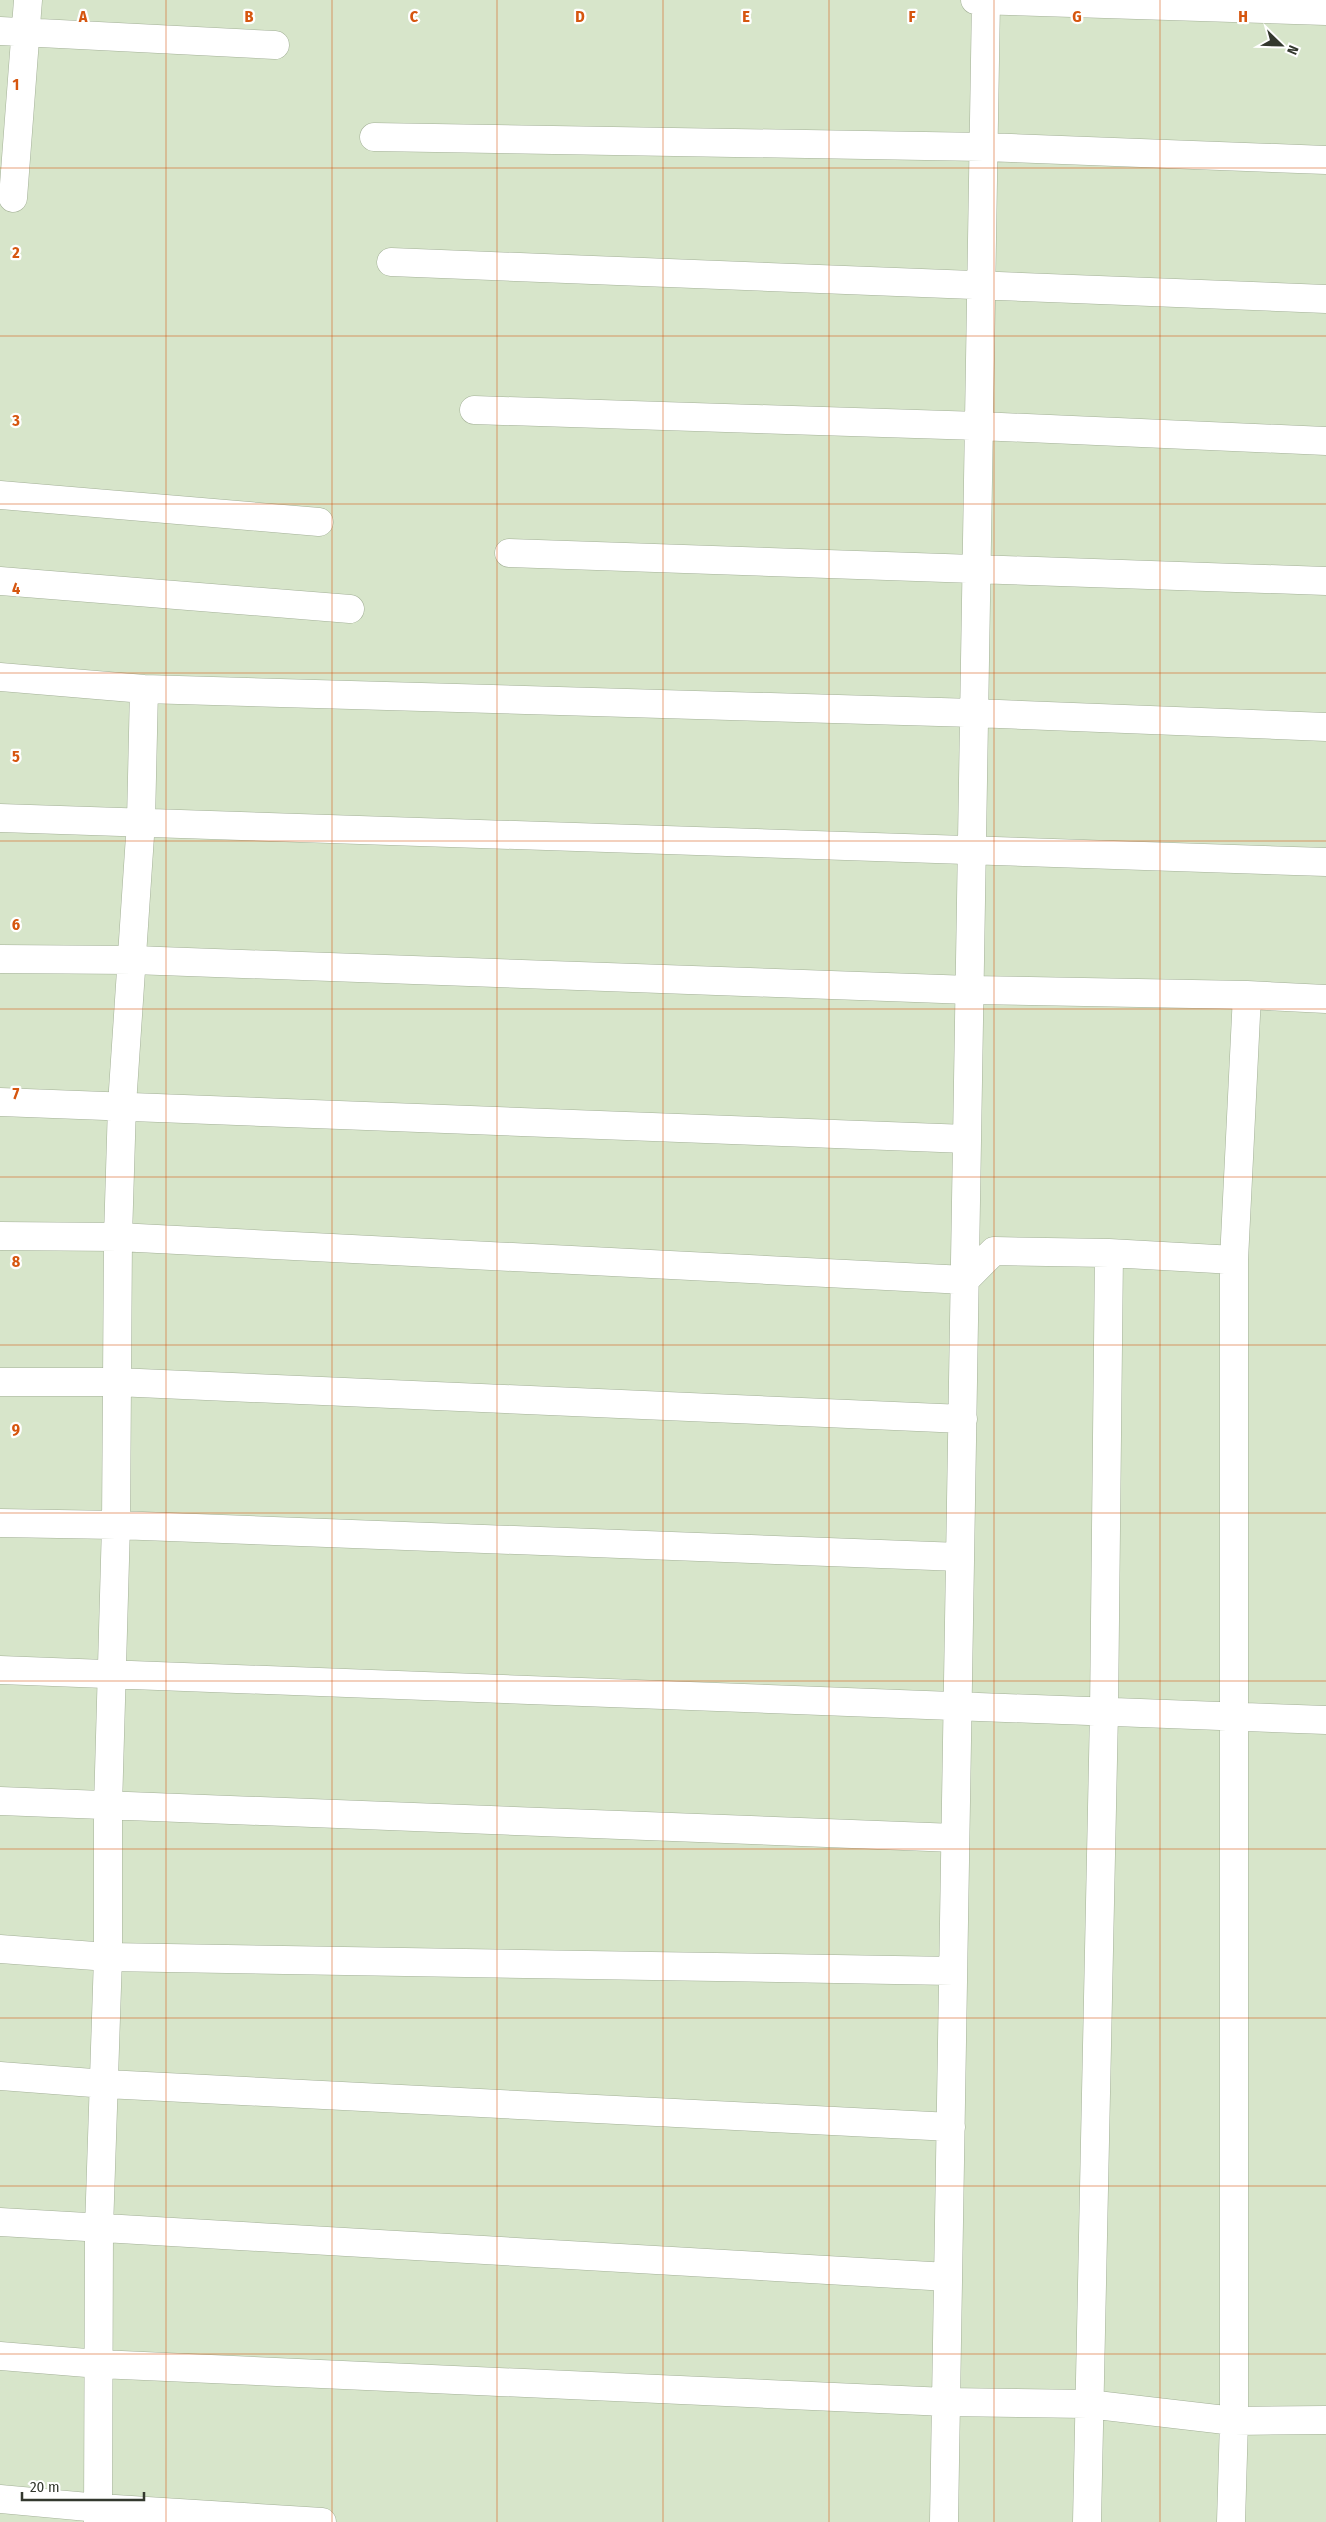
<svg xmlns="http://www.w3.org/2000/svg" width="1326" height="2522" font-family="'Fira Sans Condensed',sans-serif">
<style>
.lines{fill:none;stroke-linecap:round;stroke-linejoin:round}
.minor-casing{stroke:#a3b097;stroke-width:29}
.minor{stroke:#fff;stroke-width:28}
.grid{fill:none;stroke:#d6560f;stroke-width:1;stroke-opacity:0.55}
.grid-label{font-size:16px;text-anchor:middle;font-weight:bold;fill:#d6560f;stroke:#fff;stroke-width:4.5;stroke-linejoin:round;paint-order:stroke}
</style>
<rect width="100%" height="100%" fill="#d7e5ca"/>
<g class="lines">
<defs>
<path id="minor" d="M 975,0 L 1326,11
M 0,31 L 275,45
M 374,137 L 984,147 L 1326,160
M 13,198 L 28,0
M 391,262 L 1326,299
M 474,410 L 979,426 L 1326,441
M 0,495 L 319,522
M 509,553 L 1326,581
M 0,581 L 350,609
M 0,677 L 144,689 L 974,713 L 1326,727
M 0,818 L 1326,862
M 0,959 L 133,960 L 970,990 L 1247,995 L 1326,999
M 0,1102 L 967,1139
M 0,1236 L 118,1237 L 965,1280 L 994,1251 L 1109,1253 L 1234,1260
M 0,1382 L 116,1382 L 963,1419
M 0,1523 L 116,1525 L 960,1557
M 0,1670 L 1326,1720
M 0,1801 L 955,1838
M 0,1949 L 108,1957 L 953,1971
M 0,2076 L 106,2084 L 951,2127
M 0,2222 L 948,2277
M 0,2356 L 99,2364 L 946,2402 L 1088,2404 L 1234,2421 L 1326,2420
M 0,2499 L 99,2508 L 322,2522
M 98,2522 L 99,2229 L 108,1957 L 108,1807 L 116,1525 L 118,1237 L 122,1105 L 141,821 L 144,689
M 944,2522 L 986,0
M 1087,2522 L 1104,1712 L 1109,1253
M 1231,2522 L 1234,2421 L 1234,1260 L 1247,995"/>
</defs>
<use href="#minor" class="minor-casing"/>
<use href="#minor" class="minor"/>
</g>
<path class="grid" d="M 166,0 L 166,2522M 332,0 L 332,2522M 497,0 L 497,2522M 663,0 L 663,2522M 829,0 L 829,2522M 994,0 L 994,2522M 1160,0 L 1160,2522M 0,168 L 1326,168M 0,336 L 1326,336M 0,504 L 1326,504M 0,673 L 1326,673M 0,841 L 1326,841M 0,1009 L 1326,1009M 0,1177 L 1326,1177M 0,1345 L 1326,1345M 0,1513 L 1326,1513M 0,1681 L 1326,1681M 0,1849 L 1326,1849M 0,2018 L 1326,2018M 0,2186 L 1326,2186M 0,2354 L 1326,2354"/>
<g class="grid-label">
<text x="83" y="22">A</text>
<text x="249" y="22">B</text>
<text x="414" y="22">C</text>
<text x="580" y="22">D</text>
<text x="746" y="22">E</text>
<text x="912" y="22">F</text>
<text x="1077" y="22">G</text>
<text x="1243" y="22">H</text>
<text x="16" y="90">1</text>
<text x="16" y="258">2</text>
<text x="16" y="426">3</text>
<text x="16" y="594">4</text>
<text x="16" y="762">5</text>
<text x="16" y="930">6</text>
<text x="16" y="1099">7</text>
<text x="16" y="1267">8</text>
<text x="16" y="1435">9</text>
</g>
<g transform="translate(1281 45) rotate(113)" stroke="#ffffff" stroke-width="4" paint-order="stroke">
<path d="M0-4L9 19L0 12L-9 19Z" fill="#33382e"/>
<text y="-8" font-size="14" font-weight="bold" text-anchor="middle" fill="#33382e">N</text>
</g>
<path d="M22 2492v8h122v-8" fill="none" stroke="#33382e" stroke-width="2.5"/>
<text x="30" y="2492" font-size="15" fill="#33382e" stroke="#ffffff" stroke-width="4" paint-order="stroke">20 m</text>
</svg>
